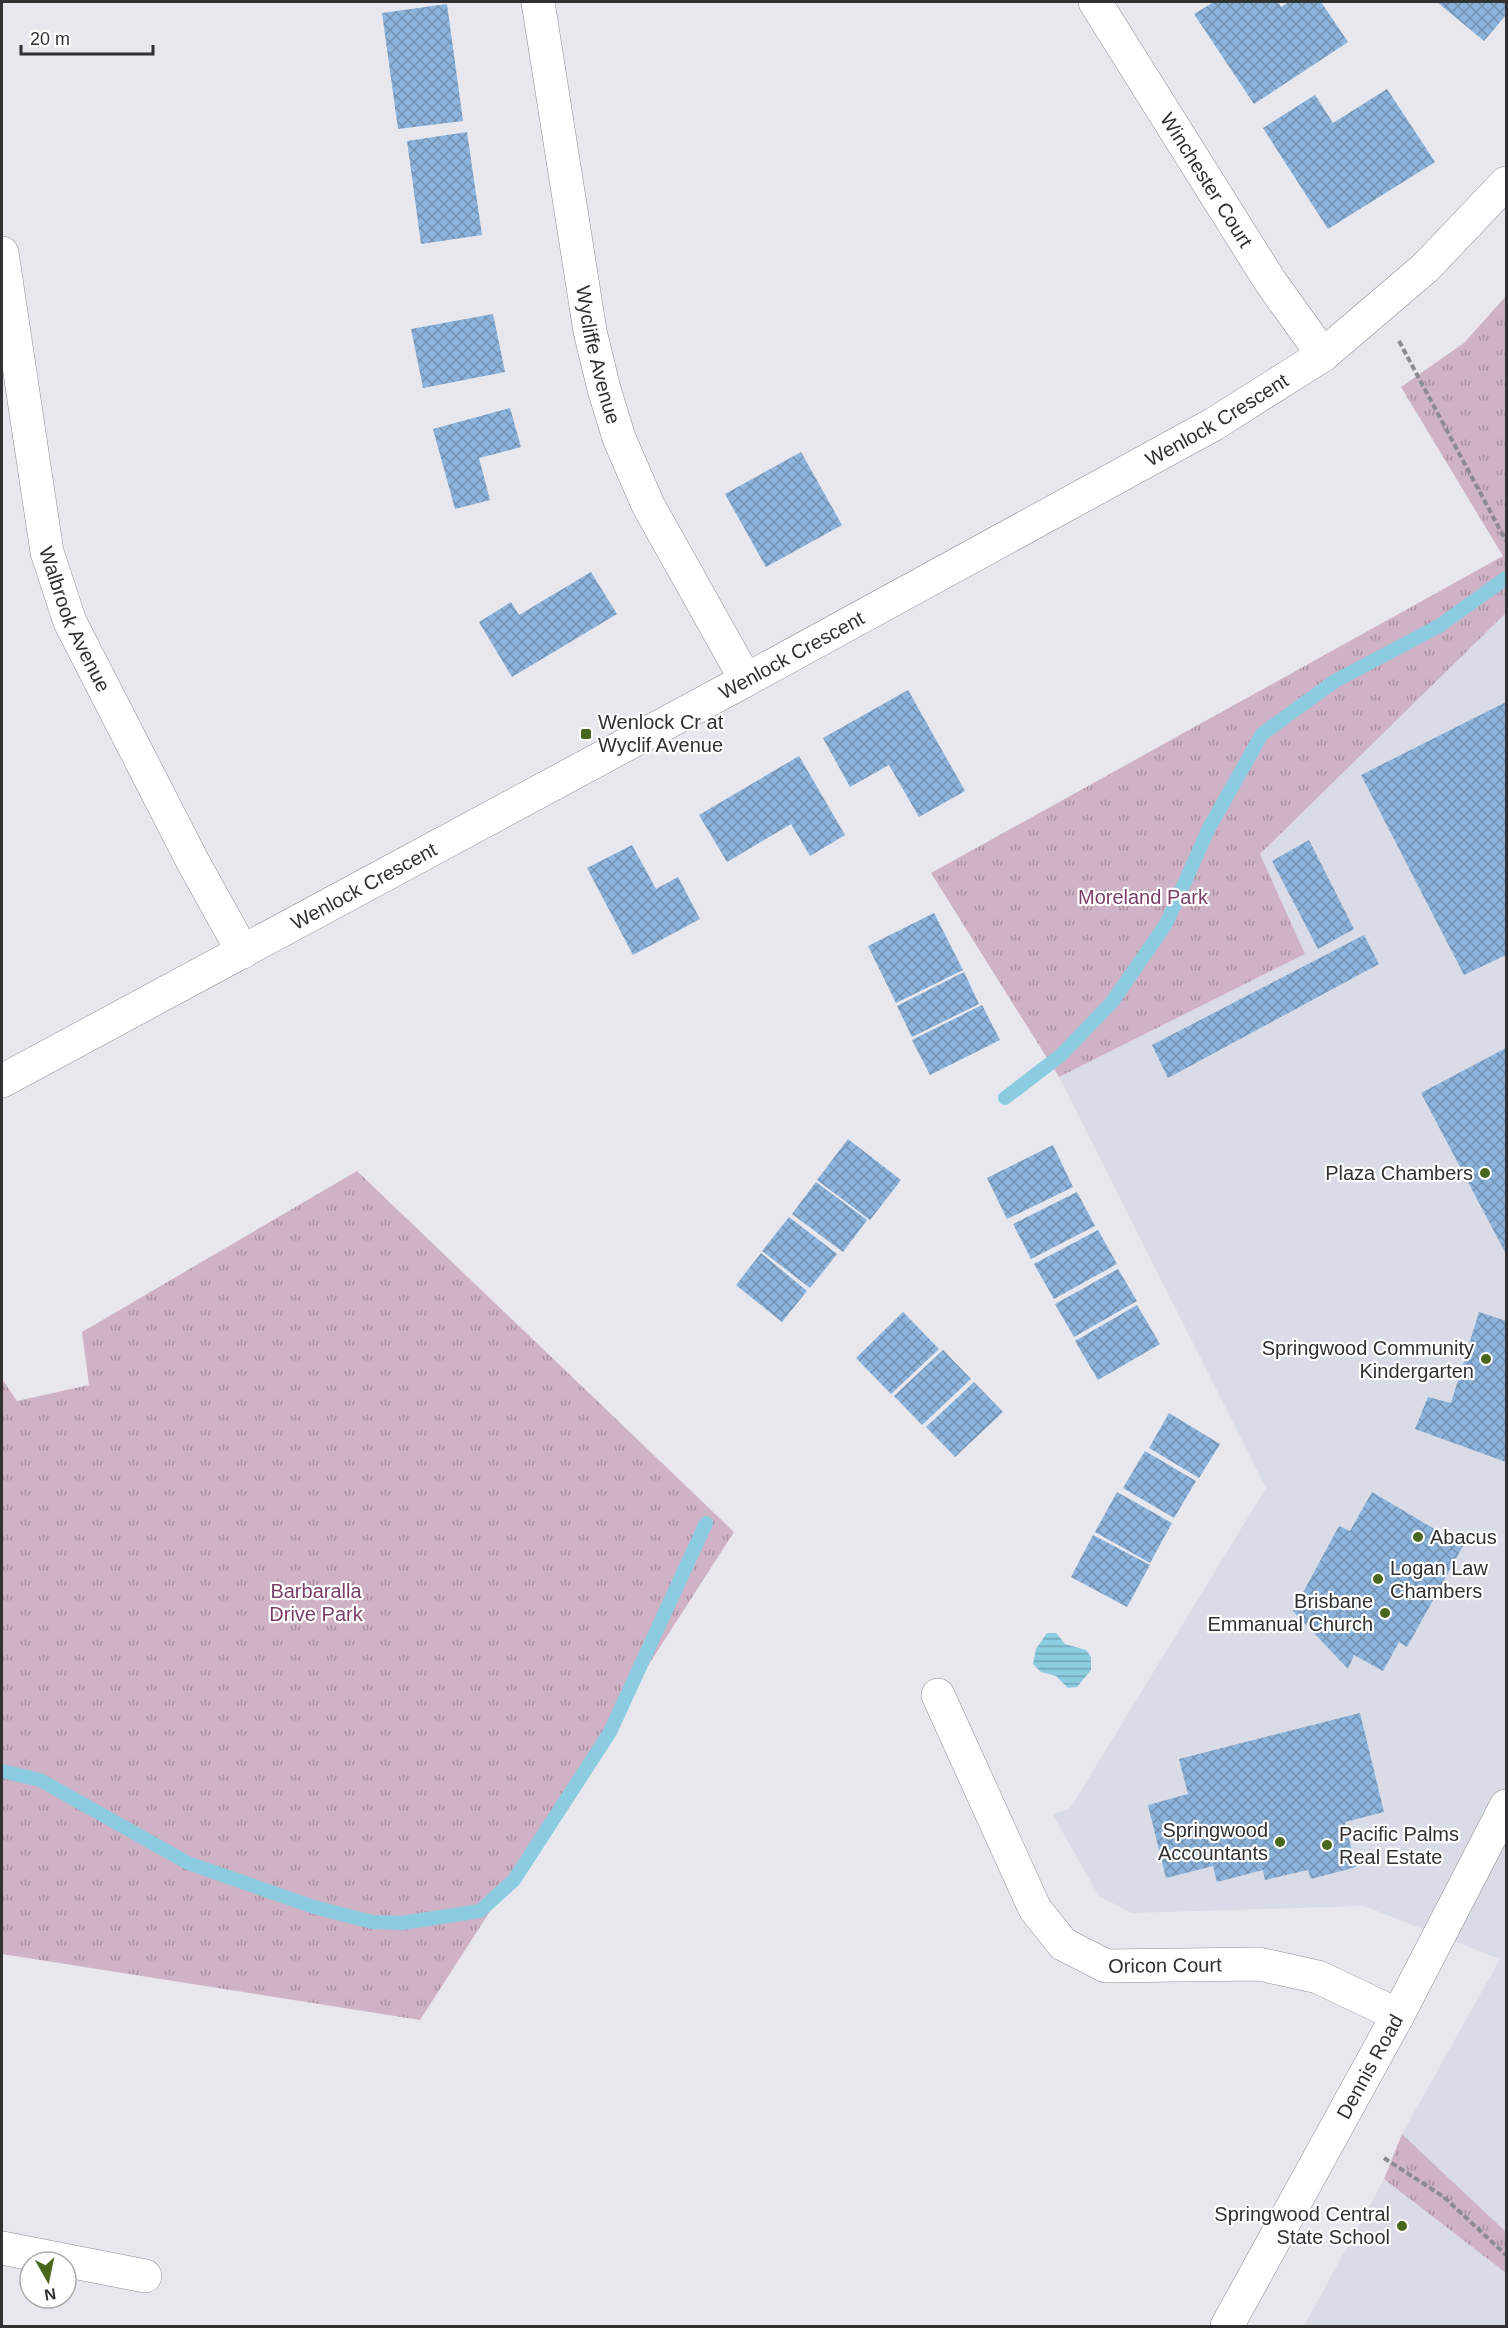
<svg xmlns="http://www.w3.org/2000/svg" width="1508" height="2328" font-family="Helvetica,sans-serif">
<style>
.built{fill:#d9dbe7}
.park{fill:url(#park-tufts)}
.water{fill:url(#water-rules)}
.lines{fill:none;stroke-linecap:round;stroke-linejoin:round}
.stream{stroke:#8bcce0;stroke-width:14}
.building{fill:url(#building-cross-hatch)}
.minor-casing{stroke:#8e8f94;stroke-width:34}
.path{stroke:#8c8c90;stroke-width:4;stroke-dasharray:6 3;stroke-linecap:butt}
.minor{stroke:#fff;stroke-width:33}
.poi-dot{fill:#49681e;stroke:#fff;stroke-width:2}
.labels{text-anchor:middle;stroke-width:4.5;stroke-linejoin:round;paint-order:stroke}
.street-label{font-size:20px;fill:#313133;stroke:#fff}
.poi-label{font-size:20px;fill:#313133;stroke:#fff;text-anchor:end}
.park-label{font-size:20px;fill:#7a3e69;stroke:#fff}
</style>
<defs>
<pattern id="park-tufts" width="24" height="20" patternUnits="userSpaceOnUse" patternTransform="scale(1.5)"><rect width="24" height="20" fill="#d0b2c6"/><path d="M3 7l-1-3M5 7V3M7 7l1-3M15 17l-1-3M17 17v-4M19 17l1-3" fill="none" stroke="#a991a1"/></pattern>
<pattern id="water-rules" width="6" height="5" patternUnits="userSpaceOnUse" patternTransform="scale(1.5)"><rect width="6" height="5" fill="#8bcce0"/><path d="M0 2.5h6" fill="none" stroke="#72a6b6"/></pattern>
<pattern id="building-cross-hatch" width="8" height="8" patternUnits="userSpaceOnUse" patternTransform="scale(1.5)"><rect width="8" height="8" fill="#8cb3db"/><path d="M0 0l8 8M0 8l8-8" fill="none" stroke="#7392b2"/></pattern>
</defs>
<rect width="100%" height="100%" fill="#e7e7ed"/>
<path class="built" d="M 1506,613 L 1506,2232 L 1402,2134 L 1500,1959 L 1364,1906 L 1132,1913 L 1099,1896 L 1053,1815 L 1071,1807 L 1266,1488 L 1059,1077 L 1305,954 L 1260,854 Z
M 1384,2179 L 1506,2273 L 1506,2326 L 1304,2326 Z"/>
<path class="park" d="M 1506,296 L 1506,613 L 1260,854 L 1305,954 L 1059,1077 L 931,873 L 1503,556 L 1401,387 L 1464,343 Z
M 357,1171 L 734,1532 L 420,2020 L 2,1954 L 2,1379 L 17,1401 L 89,1385 L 82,1332 Z
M 1402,2134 L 1506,2232 L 1506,2273 L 1384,2179 Z"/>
<path class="water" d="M 1047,1633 L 1056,1633 L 1065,1644 L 1086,1650 L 1091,1657 L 1091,1670 L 1077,1687 L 1068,1688 L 1056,1676 L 1041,1672 L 1033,1664 L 1036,1649 Z"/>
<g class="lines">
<path class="stream" d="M 1005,1098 L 1061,1055 L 1112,1002 L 1166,924 L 1209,828 L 1262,734 L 1335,681 L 1439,626 L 1506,578
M 2,1771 L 40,1780 L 188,1863 L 314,1907 L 372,1922 L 402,1923 L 480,1911 L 514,1880 L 610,1732 L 706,1523"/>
</g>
<path class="building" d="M 1214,2 L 1278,2 L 1281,7 L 1289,2 L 1321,2 L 1348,42 L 1254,104 L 1194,14 Z
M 1437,2 L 1506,2 L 1506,15 L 1484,41 Z
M 447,4 L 463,121 L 398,129 L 382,13 Z
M 1387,89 L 1435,162 L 1328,229 L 1263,128 L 1315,95 L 1333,123 Z
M 467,132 L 482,235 L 421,244 L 407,141 Z
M 493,314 L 505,372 L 423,388 L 411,329 Z
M 510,408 L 521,447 L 479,458 L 490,500 L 455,509 L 433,429 Z
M 801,452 L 842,525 L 766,567 L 725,494 Z
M 591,572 L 617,614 L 512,677 L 479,622 L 511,602 L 519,615 Z
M 908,690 L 965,791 L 919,817 L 889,765 L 850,787 L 823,738 Z
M 1506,702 L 1506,955 L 1464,975 L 1361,775 Z
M 799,756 L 845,835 L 810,856 L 791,824 L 727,862 L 699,815 Z
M 1309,840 L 1354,929 L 1318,949 L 1272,861 Z
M 632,845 L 656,889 L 678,877 L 700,919 L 633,955 L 587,868 Z
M 934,913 L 963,970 L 896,1003 L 868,946 Z
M 1364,935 L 1379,964 L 1168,1078 L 1152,1045 Z
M 964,972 L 979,1004 L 912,1037 L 897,1006 Z
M 982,1005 L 1000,1040 L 930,1075 L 912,1040 Z
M 1506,1048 L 1506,1254 L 1421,1093 Z
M 848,1139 L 901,1180 L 870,1220 L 817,1180 Z
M 1053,1145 L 1073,1187 L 1007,1219 L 987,1178 Z
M 816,1182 L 867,1220 L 843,1252 L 792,1214 Z
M 1077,1192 L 1095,1226 L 1031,1259 L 1013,1224 Z
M 789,1217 L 837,1254 L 810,1288 L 762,1251 Z
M 1098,1230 L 1117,1264 L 1054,1299 L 1034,1264 Z
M 761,1253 L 807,1291 L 782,1322 L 736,1285 Z
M 1118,1269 L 1137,1301 L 1074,1337 L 1055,1304 Z
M 1137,1305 L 1160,1344 L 1098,1380 L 1075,1341 Z
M 903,1312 L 939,1349 L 891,1394 L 856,1358 Z
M 1479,1312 L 1506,1321 L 1506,1462 L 1415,1429 L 1428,1397 L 1451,1403 Z
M 943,1350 L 971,1379 L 922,1425 L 894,1396 Z
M 974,1382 L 1003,1412 L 955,1457 L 926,1427 Z
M 1169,1413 L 1220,1444 L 1199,1478 L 1149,1448 Z
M 1145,1451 L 1196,1481 L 1174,1518 L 1123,1488 Z
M 1117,1492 L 1172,1523 L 1150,1563 L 1095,1532 Z
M 1372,1492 L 1463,1546 L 1407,1647 L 1399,1642 L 1383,1671 L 1354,1655 L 1348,1669 L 1293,1611 L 1339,1526 L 1350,1531 Z
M 1093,1535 L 1150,1565 L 1127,1607 L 1071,1577 Z
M 1360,1713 L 1384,1812 L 1345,1822 L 1356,1867 L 1311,1879 L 1308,1870 L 1265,1880 L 1263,1870 L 1217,1882 L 1213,1866 L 1166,1878 L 1148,1805 L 1188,1794 L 1179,1759 Z"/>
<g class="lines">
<defs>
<g id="minor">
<path id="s1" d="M 538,2 L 590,331 L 604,389 L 619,438 L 648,505 L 746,680"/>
<path id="s2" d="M 1095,2 L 1270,281 L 1323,355"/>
<path id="s3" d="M 2,253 L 47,552 L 70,622 L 193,862 L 243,952"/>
<path id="s4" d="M 2,1081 L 746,680 L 1214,424 L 1323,355 L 1425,268 L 1506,183"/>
<path id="s5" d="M 938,1695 L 1035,1909 L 1063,1944 L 1106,1966 L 1259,1964 L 1318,1977 L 1398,2015"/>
<path d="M 2,2248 L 145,2276"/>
<path id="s6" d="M 1227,2326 L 1398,2015 L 1506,1806"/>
</g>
</defs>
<use href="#minor" class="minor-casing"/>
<path class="path" d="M 1399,341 L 1506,541
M 1384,2158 L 1444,2197 L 1506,2255"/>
<use href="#minor" class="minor"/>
</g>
<g class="poi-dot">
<rect x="580" y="728" width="12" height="12" rx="3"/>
<circle cx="1485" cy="1173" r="6"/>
<circle cx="1486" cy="1359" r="6"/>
<circle cx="1418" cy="1537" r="6"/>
<circle cx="1378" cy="1579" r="6"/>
<circle cx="1385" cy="1613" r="6"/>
<circle cx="1280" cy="1842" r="6"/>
<circle cx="1327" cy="1845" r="6"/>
<circle cx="1402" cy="2226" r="6"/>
</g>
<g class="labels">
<g class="street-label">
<text dy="7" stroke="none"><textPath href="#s2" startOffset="210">Winchester Court</textPath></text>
<text dy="7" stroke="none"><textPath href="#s1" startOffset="358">Wycliffe Avenue</textPath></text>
<text dy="7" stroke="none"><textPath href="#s4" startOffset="1383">Wenlock Crescent</textPath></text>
<text dy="7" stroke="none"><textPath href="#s3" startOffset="375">Walbrook Avenue</textPath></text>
<text dy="7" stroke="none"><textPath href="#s4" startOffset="897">Wenlock Crescent</textPath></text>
<text dy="7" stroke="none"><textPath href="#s4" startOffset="411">Wenlock Crescent</textPath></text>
<text dy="7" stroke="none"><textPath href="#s5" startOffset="387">Oricon Court</textPath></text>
<text dy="7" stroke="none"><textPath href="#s6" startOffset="296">Dennis Road</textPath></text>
</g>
<g class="poi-label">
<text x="598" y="729" text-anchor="start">Wenlock Cr at<tspan x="598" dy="23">Wyclif Avenue</tspan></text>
<text x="1473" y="1180">Plaza Chambers</text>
<text x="1474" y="1355">Springwood Community<tspan x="1474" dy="23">Kindergarten</tspan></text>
<text x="1430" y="1544" text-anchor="start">Abacus</text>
<text x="1390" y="1575" text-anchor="start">Logan Law<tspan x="1390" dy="23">Chambers</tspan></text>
<text x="1373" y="1608">Brisbane<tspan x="1373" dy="23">Emmanual Church</tspan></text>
<text x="1268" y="1837">Springwood<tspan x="1268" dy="23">Accountants</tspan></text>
<text x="1339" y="1841" text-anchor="start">Pacific Palms<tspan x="1339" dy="23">Real Estate</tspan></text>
<text x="1390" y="2221">Springwood Central<tspan x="1390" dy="23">State School</tspan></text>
</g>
<g class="park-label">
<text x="1143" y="904">Moreland Park</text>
<text x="316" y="1598">Barbaralla<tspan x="316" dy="23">Drive Park</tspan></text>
</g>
</g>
<rect width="1508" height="2328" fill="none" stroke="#313133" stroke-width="6"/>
<g transform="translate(48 2280) rotate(171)"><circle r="28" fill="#ffffff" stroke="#adadad" stroke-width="1.5"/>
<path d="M0-4.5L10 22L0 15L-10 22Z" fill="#49681e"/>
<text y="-9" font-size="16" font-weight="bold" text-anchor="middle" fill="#313133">N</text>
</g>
<path d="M21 45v9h132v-9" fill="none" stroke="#313133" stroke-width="3"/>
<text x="30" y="45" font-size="18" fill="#313133" stroke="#ffffff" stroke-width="4.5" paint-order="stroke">20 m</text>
</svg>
